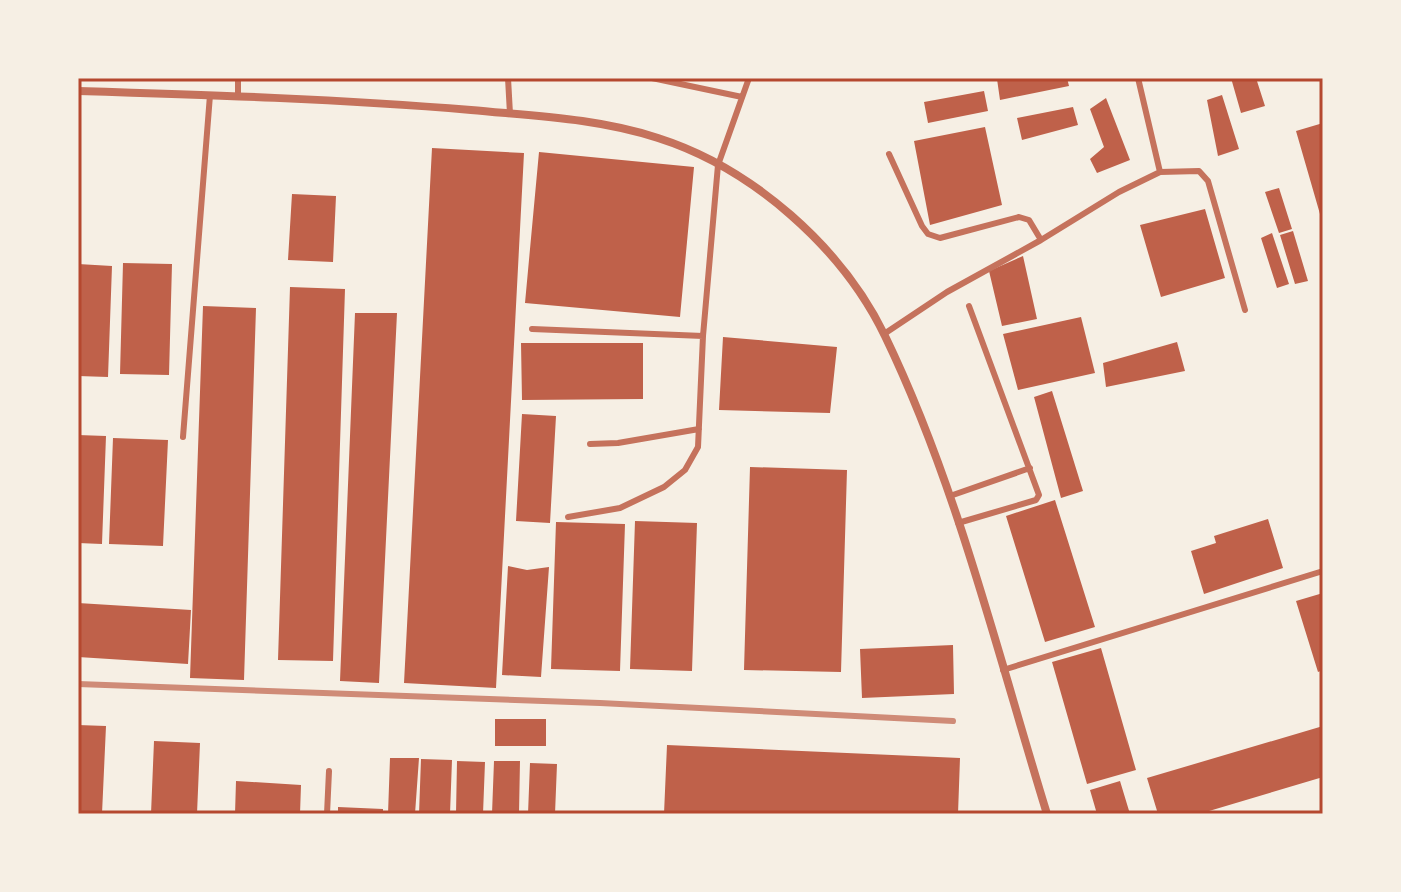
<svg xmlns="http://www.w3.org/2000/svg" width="1401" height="892" font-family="'Noto Sans',sans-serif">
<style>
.building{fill:#bf614a}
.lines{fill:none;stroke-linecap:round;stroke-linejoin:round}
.service{stroke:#c5725c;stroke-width:6}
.minor{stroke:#c5725c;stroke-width:8}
.rail{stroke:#cf8b77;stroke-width:6}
.neatline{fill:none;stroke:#b5482f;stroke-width:3}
</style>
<rect width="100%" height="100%" fill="#f6efe4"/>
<path class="building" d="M 999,78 L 1067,78 L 1069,86 L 1000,100 L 997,79 Z
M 1231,78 L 1256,78 L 1265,106 L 1241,113 Z
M 984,91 L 988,111 L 928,123 L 924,102 Z
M 1222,95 L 1239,149 L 1218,156 L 1207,100 Z
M 1106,98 L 1130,160 L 1097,173 L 1090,159 L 1104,147 L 1090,109 Z
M 1073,107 L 1078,125 L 1022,140 L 1017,118 Z
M 1323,123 L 1323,221 L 1322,221 L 1296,131 Z
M 985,127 L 1002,205 L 930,225 L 914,141 Z
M 432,148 L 524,153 L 496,688 L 404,683 Z
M 539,152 L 694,167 L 680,317 L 525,303 Z
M 1279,188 L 1292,229 L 1279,233 L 1265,192 Z
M 292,194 L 336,196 L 333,262 L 288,260 Z
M 1205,209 L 1225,278 L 1161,297 L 1140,225 Z
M 1293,231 L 1308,281 L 1295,284 L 1280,235 Z
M 1272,233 L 1289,284 L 1277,288 L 1261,238 Z
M 1023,256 L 1037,319 L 1002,326 L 989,271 Z
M 123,263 L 172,264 L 169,375 L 120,374 Z
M 78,264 L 112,266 L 108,377 L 78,376 Z
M 290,287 L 345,289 L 333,661 L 278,660 Z
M 203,306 L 256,308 L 244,680 L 190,678 Z
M 355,313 L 397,313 L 379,683 L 340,681 Z
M 1081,317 L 1095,373 L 1018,390 L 1003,334 Z
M 723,337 L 837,347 L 830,413 L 719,410 Z
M 1177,342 L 1185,371 L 1106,387 L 1103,363 Z
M 521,343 L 643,343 L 643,399 L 522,400 Z
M 1052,391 L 1083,491 L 1061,498 L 1034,397 Z
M 522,414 L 556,416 L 550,523 L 516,521 Z
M 78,435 L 106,436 L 102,544 L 78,543 Z
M 113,438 L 168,440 L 163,546 L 109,544 Z
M 750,467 L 847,470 L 841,672 L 744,670 Z
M 1055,500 L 1095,627 L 1045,642 L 1006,516 Z
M 1268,519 L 1283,568 L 1204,594 L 1191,551 L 1216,543 L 1214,536 Z
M 635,521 L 697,523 L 692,671 L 630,669 Z
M 556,522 L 625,524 L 620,671 L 551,669 Z
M 508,566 L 527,570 L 549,567 L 541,677 L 502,675 Z
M 1323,593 L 1323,670 L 1318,672 L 1296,601 Z
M 78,603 L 191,610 L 188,664 L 78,657 Z
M 953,645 L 954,694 L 862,698 L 860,649 Z
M 1101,648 L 1136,770 L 1087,784 L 1052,662 Z
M 495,719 L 546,719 L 546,746 L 495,746 Z
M 78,725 L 106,726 L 102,814 L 78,814 Z
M 1323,726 L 1323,777 L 1199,814 L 1158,814 L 1147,778 Z
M 154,741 L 200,743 L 197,814 L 151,814 Z
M 667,745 L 960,758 L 958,814 L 664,814 Z
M 390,758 L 419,758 L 415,814 L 388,814 Z
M 421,759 L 452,760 L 450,814 L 419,814 Z
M 457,761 L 485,762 L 483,814 L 456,814 Z
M 494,761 L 520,761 L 519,814 L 492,814 Z
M 530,763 L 557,764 L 555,814 L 528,814 Z
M 236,781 L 301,785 L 300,814 L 235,814 Z
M 1120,781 L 1130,814 L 1097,814 L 1090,790 Z
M 338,807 L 383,809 L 383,814 L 338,814 Z"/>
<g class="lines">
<path class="service" d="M 508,78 L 510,114
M 652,78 L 742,97
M 1138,78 L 1160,172
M 238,96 L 238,78
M 889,154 L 922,226 L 928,234 L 940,238 L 1019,217 L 1029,220 L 1041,240
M 532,329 L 703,336
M 884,334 L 947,292 L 1041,240 L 1119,192 L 1160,172 L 1199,171 L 1208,181 L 1245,310
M 183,437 L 210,95
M 590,444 L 618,443 L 699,429
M 950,496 L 1030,468
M 568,517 L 620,508 L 664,487 L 685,470 L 698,447 L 703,336 L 718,165 L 749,78
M 958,523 L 1036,500 L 1039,495 L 969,306
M 1003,670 L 1323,571
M 327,814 L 329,771"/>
<path class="minor" d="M 78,91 C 209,95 340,99 471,110 C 533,116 597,118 658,138 C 752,168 842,247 885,336 C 957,485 998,655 1047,814"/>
<path class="rail" d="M 78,684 L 600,703 L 953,721"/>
</g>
<rect width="1401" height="892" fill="none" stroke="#f6efe4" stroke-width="160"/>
<rect x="80" y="80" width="1241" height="732" class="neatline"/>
</svg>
